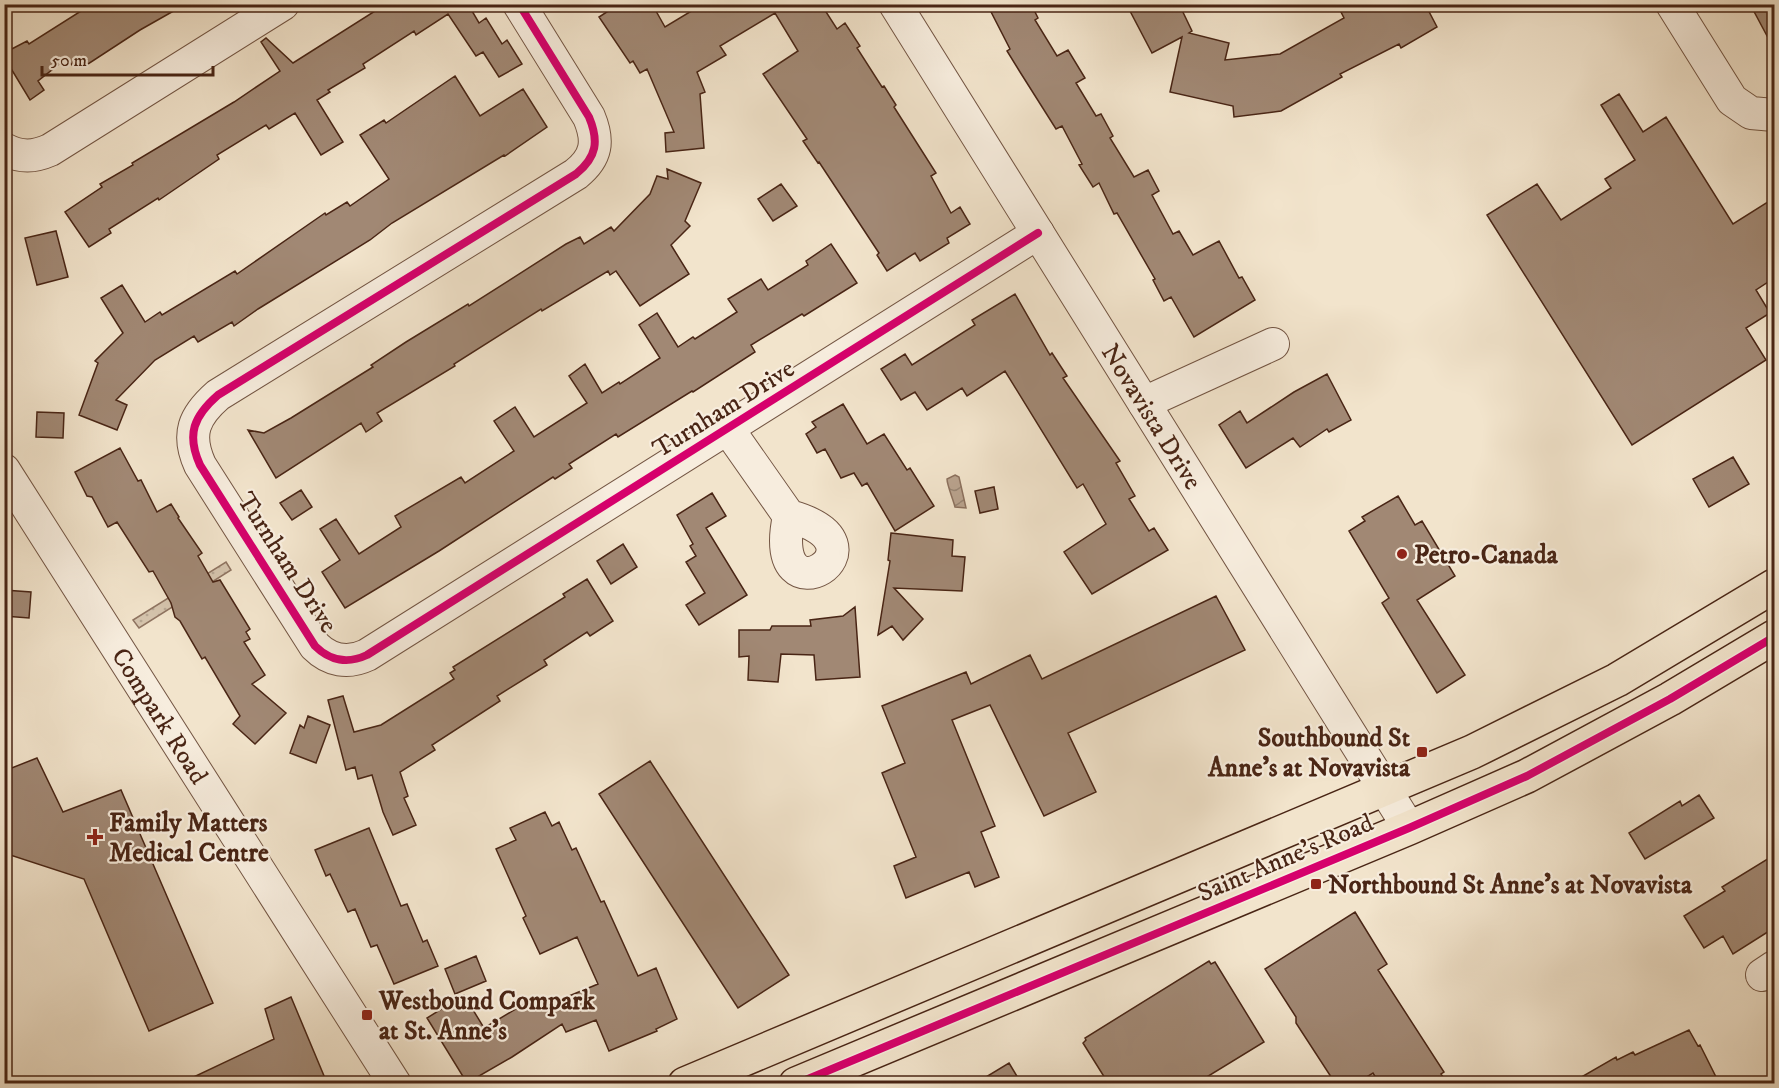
<svg xmlns="http://www.w3.org/2000/svg" width="1779" height="1088" font-family="'IM FELL DW Pica',serif">
<style>
.grass{fill:url(#grass-dots);stroke:#8f7461;stroke-width:1.5}
.water{fill:url(#water-waves);stroke:#8c715e;stroke-width:1.5}
.building{fill:#a18874;stroke:#492515;stroke-width:1.5}
.lines{fill:none;stroke-linecap:round;stroke-linejoin:round}
.minor-casing{stroke:#735543;stroke-width:34}
.major-casing{stroke:#492515;stroke-width:36}
.minor{stroke:#f7edde;stroke-width:32}
.major{stroke:#f2e4cc;stroke-width:33}
.cycleway-casing{stroke:#f7edde;stroke-width:11}
.cycleway{stroke:#d6006c;stroke-width:8}
.poi-dot{fill:#8f2418;stroke:#f7edde;stroke-width:2}
.labels{text-anchor:middle;stroke-width:4.5;stroke-linejoin:round;paint-order:stroke}
.street-label{font-size:26px;fill:#492515;stroke:#f7edde}
.poi-label{font-size:26px;font-weight:bold;fill:#492515;stroke:#f7edde;text-anchor:start}
</style>
<defs>
<pattern id="grass-dots" width="8" height="8" patternUnits="userSpaceOnUse" patternTransform="scale(1.5)"><rect width="8" height="8" fill="#d5c4ad"/><path d="M2 2h.1M6 6h.1" fill="none" stroke="#b8a894" stroke-width="1.8" stroke-linecap="round"/></pattern>
<pattern id="water-waves" width="16" height="10" patternUnits="userSpaceOnUse" patternTransform="scale(1.5)"><rect width="16" height="10" fill="#b9a38e"/><path d="M0 5q4-4 8 0t8 0" fill="none" stroke="#988573"/></pattern>
</defs>
<rect width="100%" height="100%" fill="#f2e4cc"/>
<filter id="stains"><feTurbulence type="fractalNoise" baseFrequency=".00333" numOctaves="4"/><feColorMatrix values="0 0 0 0 .2 0 0 0 0 .09 0 0 0 0 .02 0 0 0 .5 -.17"/></filter>
<radialGradient id="worn" r=".72"><stop offset=".6" stop-color="#630" stop-opacity="0"/><stop offset="1" stop-color="#630" stop-opacity=".3"/></radialGradient>
<path class="grass" d="M 226,562 L 231,570 L 139,628 L 133,620 Z"/>
<path class="water" d="M 955,475 L 959,477 L 966,508 L 955,507 C 953,499 947,485 947,479 Z"/>
<path class="building" d="M 92,4 L 186,4 L 140,30 L 85,66 L 81,61 L 72,65 L 67,58 L 38,81 L 44,90 L 30,100 L 4,57 L 4,53 L 27,41 L 29,44 Z
M 386,4 L 468,4 L 479,23 L 486,18 L 502,44 L 507,40 L 522,64 L 499,77 L 483,52 L 476,56 L 448,14 L 416,35 L 414,31 L 363,64 L 365,68 L 328,90 L 330,92 L 317,100 L 343,142 L 321,155 L 295,113 L 269,129 L 266,125 L 217,155 L 219,159 L 159,200 L 158,198 L 109,229 L 111,233 L 89,247 L 65,212 L 102,187 L 100,184 L 133,165 L 132,163 L 234,102 L 280,71 L 261,42 L 266,38 L 293,63 Z
M 619,4 L 652,4 L 665,27 L 703,4 L 821,4 L 837,29 L 845,23 L 860,46 L 857,48 L 882,87 L 884,86 L 896,105 L 894,107 L 936,173 L 931,176 L 951,213 L 960,207 L 970,224 L 947,238 L 949,243 L 920,261 L 915,253 L 887,271 L 877,255 L 879,253 L 819,162 L 818,163 L 803,141 L 807,139 L 763,74 L 798,51 L 775,13 L 720,46 L 726,55 L 697,72 L 705,92 L 700,94 L 704,148 L 666,152 L 665,133 L 674,132 L 647,69 L 640,73 L 633,61 L 630,63 L 599,17 Z
M 987,4 L 1031,4 L 1038,18 L 1035,20 L 1057,56 L 1068,50 L 1085,78 L 1076,83 L 1096,116 L 1101,114 L 1113,136 L 1110,138 L 1134,177 L 1148,170 L 1159,191 L 1152,195 L 1173,234 L 1179,231 L 1193,255 L 1219,241 L 1239,278 L 1242,277 L 1255,300 L 1194,337 L 1171,297 L 1164,301 L 1153,280 L 1155,279 L 1117,213 L 1114,214 L 1099,183 L 1093,187 L 1079,165 L 1082,164 L 1062,126 L 1056,129 L 1020,72 L 1007,51 L 1010,49 Z
M 1143,4 L 1179,4 L 1192,31 L 1189,33 L 1229,43 L 1225,60 L 1280,54 L 1344,18 L 1340,10 L 1352,4 L 1425,4 L 1437,27 L 1401,48 L 1399,44 L 1340,74 L 1342,77 L 1281,111 L 1234,117 L 1233,106 L 1170,92 L 1182,37 L 1152,53 L 1130,11 Z
M 1750,4 L 1774,4 L 1774,49 Z
M 455,76 L 480,116 L 523,89 L 547,127 L 505,156 L 504,155 L 392,223 L 370,240 L 258,309 L 234,326 L 232,322 L 198,342 L 194,336 L 155,360 L 116,400 L 127,405 L 117,430 L 79,415 L 98,363 L 95,361 L 123,333 L 101,298 L 122,285 L 145,322 L 160,312 L 162,315 L 235,271 L 237,274 L 325,213 L 326,215 L 347,202 L 350,206 L 389,179 L 360,135 L 384,120 L 386,123 Z
M 1619,94 L 1643,132 L 1666,117 L 1733,224 L 1774,198 L 1774,278 L 1756,290 L 1770,313 L 1746,328 L 1766,360 L 1632,445 L 1487,215 L 1537,184 L 1561,220 L 1611,188 L 1605,179 L 1635,160 L 1601,105 Z
M 667,169 L 701,183 L 685,221 L 690,226 L 671,245 L 689,274 L 640,306 L 616,271 L 610,275 L 608,271 L 542,311 L 541,309 L 454,364 L 455,366 L 377,413 L 382,421 L 366,432 L 361,423 L 276,478 L 248,430 L 264,433 L 291,418 L 373,367 L 371,365 L 406,342 L 468,304 L 469,306 L 566,244 L 580,237 L 584,244 L 611,227 L 614,231 L 650,194 L 657,176 L 668,179 Z
M 781,184 L 797,206 L 773,221 L 758,199 Z
M 56,231 L 68,277 L 37,285 L 25,238 Z
M 831,244 L 857,283 L 804,316 L 802,314 L 751,345 L 755,352 L 693,392 L 692,391 L 618,437 L 616,434 L 569,464 L 572,468 L 555,479 L 553,477 L 439,551 L 345,608 L 322,572 L 340,560 L 320,529 L 336,519 L 359,554 L 401,527 L 395,516 L 461,477 L 465,483 L 514,451 L 494,421 L 515,407 L 534,437 L 587,403 L 569,376 L 585,364 L 602,393 L 619,382 L 620,384 L 660,358 L 639,325 L 657,313 L 678,347 L 693,337 L 695,339 L 737,312 L 728,299 L 761,279 L 768,290 L 808,265 L 806,261 Z
M 1015,294 L 1050,355 L 1052,353 L 1067,376 L 1063,378 L 1120,461 L 1116,463 L 1135,496 L 1129,499 L 1149,531 L 1154,528 L 1168,550 L 1092,594 L 1064,552 L 1106,524 L 1083,484 L 1077,488 L 1005,371 L 967,396 L 962,388 L 927,410 L 915,392 L 901,400 L 881,369 L 905,354 L 912,365 L 975,325 L 972,320 Z
M 1327,374 L 1351,420 L 1329,432 L 1327,429 L 1300,447 L 1293,438 L 1246,468 L 1219,425 L 1240,411 L 1247,423 L 1294,392 Z
M 843,404 L 867,444 L 884,434 L 907,470 L 910,468 L 934,506 L 895,531 L 867,483 L 862,486 L 854,473 L 841,478 L 825,449 L 817,453 L 806,434 L 816,427 L 812,422 Z
M 37,412 L 64,413 L 63,438 L 36,437 Z
M 120,448 L 138,481 L 141,480 L 157,512 L 171,504 L 179,517 L 178,518 L 202,553 L 198,556 L 213,582 L 220,580 L 250,629 L 246,632 L 250,639 L 244,642 L 265,675 L 252,684 L 286,713 L 255,744 L 233,724 L 240,716 L 205,657 L 202,659 L 180,621 L 175,617 L 171,603 L 153,571 L 149,572 L 117,522 L 108,527 L 92,497 L 87,496 L 75,472 Z
M 1733,457 L 1749,484 L 1709,507 L 1693,479 Z
M 994,487 L 998,509 L 980,513 L 975,491 Z
M 301,490 L 312,507 L 292,520 L 280,503 Z
M 712,493 L 726,516 L 706,528 L 747,595 L 699,625 L 686,605 L 705,593 L 686,562 L 696,556 L 690,546 L 693,544 L 677,515 Z
M 1398,496 L 1415,525 L 1422,521 L 1455,576 L 1417,600 L 1465,675 L 1437,693 L 1382,603 L 1389,598 L 1349,531 L 1365,521 L 1362,517 Z
M 891,533 L 953,540 L 952,556 L 965,557 L 962,591 L 894,588 L 923,619 L 903,640 L 892,626 L 878,635 L 890,561 L 888,560 Z
M 623,544 L 637,567 L 611,584 L 597,561 Z
M 587,579 L 613,621 L 590,636 L 587,632 L 544,660 L 547,665 L 497,696 L 500,701 L 432,745 L 435,750 L 400,772 L 408,796 L 404,798 L 416,825 L 393,835 L 383,812 L 372,775 L 358,779 L 355,767 L 346,770 L 328,700 L 343,696 L 354,732 L 381,725 L 454,679 L 450,673 L 455,670 L 453,667 L 565,597 L 563,594 Z
M 4,590 L 31,592 L 29,618 L 4,616 Z
M 1216,596 L 1245,650 L 1068,733 L 1096,792 L 1044,816 L 990,705 L 952,720 L 995,826 L 981,832 L 999,877 L 975,887 L 969,872 L 906,898 L 894,866 L 916,857 L 882,773 L 905,763 L 882,706 L 966,672 L 971,684 L 1030,655 L 1042,679 Z
M 855,607 L 860,677 L 816,680 L 814,655 L 781,654 L 778,682 L 748,680 L 749,656 L 739,657 L 739,630 L 770,630 L 772,626 L 811,626 L 810,620 L 843,616 Z
M 308,716 L 330,725 L 316,763 L 290,753 L 300,725 L 304,728 Z
M 37,758 L 63,812 L 121,790 L 213,1003 L 149,1031 L 84,879 L 4,853 L 4,771 Z
M 650,761 L 789,975 L 738,1008 L 599,794 Z
M 1699,795 L 1714,818 L 1645,859 L 1629,833 L 1680,801 L 1682,806 Z
M 545,812 L 552,826 L 559,822 L 572,850 L 576,848 L 601,902 L 604,901 L 638,976 L 656,968 L 677,1019 L 656,1029 L 657,1031 L 609,1051 L 596,1020 L 566,1032 L 562,1024 L 512,1057 L 467,1083 L 427,1018 L 464,995 L 484,1028 L 534,998 L 540,1008 L 598,984 L 577,937 L 540,954 L 523,918 L 526,916 L 496,849 L 516,840 L 510,828 Z
M 369,828 L 401,906 L 407,904 L 423,942 L 427,940 L 438,966 L 394,984 L 377,945 L 371,947 L 355,909 L 348,912 L 330,874 L 326,876 L 315,850 Z
M 1774,855 L 1774,928 L 1733,954 L 1723,936 L 1704,948 L 1684,916 L 1725,891 L 1722,887 Z
M 1355,912 L 1387,964 L 1378,970 L 1444,1072 L 1441,1074 L 1447,1083 L 1379,1083 L 1373,1073 L 1357,1083 L 1335,1083 L 1296,1023 L 1296,1017 L 1265,969 Z
M 476,956 L 486,981 L 455,994 L 445,969 Z
M 1209,961 L 1211,964 L 1215,962 L 1264,1042 L 1197,1083 L 1108,1083 L 1083,1043 L 1086,1040 L 1085,1038 Z
M 291,997 L 327,1083 L 181,1083 L 274,1039 L 265,1009 Z
M 1689,1030 L 1698,1046 L 1700,1045 L 1716,1077 L 1714,1078 L 1716,1083 L 1571,1083 L 1616,1057 L 1617,1060 L 1633,1052 L 1635,1055 Z
M 1009,1063 L 1021,1083 L 976,1083 Z"/>
<g class="lines">
<defs>
<g id="minor">
<path d="M 519,4 L 589,117 C 599,141 597,157 576,174 L 218,395 C 194,416 186,434 200,465 L 315,646 C 330,661 348,664 367,655 L 1038,233"/>
<path id="s1" d="M 895,4 L 1409,828"/>
<path d="M 1672,4 L 1732,100 L 1751,113 L 1774,115"/>
<path d="M 4,149 C 21,158 34,157 50,150 L 283,4"/>
<path d="M 1144,403 L 1273,344"/>
<path d="M 728,429 L 789,516 C 765,628 898,545 789,516"/>
<path id="s2" d="M 4,470 L 395,1084"/>
<path d="M 1762,975 L 1774,967"/>
</g>
<path id="major" d="M 685,1084 L 1472,752 L 1617,680 L 1774,586
M 796,1084 L 1409,828 L 1527,776 L 1670,699 L 1774,637"/>
</defs>
<use href="#minor" class="minor-casing"/>
<use href="#major" class="major-casing"/>
<use href="#minor" class="minor"/>
<use href="#major" class="major"/>
<defs>
<path id="cycleway" d="M 519,4 L 589,117 C 599,141 597,157 576,174 L 218,395 C 194,416 186,434 200,465 L 315,646 C 330,661 348,664 367,655 L 1038,233
M 796,1084 L 1409,828 L 1527,776 L 1670,699 L 1774,637"/>
</defs>
<use href="#cycleway" class="cycleway-casing"/>
<use href="#cycleway" class="cycleway"/>
</g>
<g class="poi-dot">
<circle cx="1402" cy="554" r="6"/>
<rect x="1416" y="746" width="12" height="12" rx="3"/>
<path d="M92 828h6v6h6v6h-6v6h-6v-6h-6v-6h6z"/>
<rect x="1310" y="878" width="12" height="12" rx="3"/>
<rect x="361" y="1009" width="12" height="12" rx="3"/>
</g>
<g class="labels">
<g class="street-label">
<text transform="translate(723 408) rotate(-32)" y="9">Turnham Drive</text>
<text dy="9" stroke="none"><textPath href="#s1" startOffset="486">Novavista Drive</textPath></text>
<text transform="translate(288 562) rotate(57)" y="9">Turnham Drive</text>
<text dy="9" stroke="none"><textPath href="#s2" startOffset="291">Compark Road</textPath></text>
<text transform="translate(1285 857) rotate(-23)" y="9">Saint Anne's Road</text>
</g>
<g class="poi-label">
<text x="1414" y="563">Petro-Canada</text>
<text x="1410" y="746" text-anchor="end">Southbound St<tspan x="1410" dy="30">Anne's at Novavista</tspan></text>
<text x="109" y="831">Family Matters<tspan x="109" dy="30">Medical Centre</tspan></text>
<text x="1328" y="893">Northbound St Anne's at Novavista</text>
<text x="379" y="1009">Westbound Compark<tspan x="379" dy="30">at St. Anne's</tspan></text>
</g>
</g>
<rect width="1779" height="1088" fill="none" stroke="#f2e4cc" stroke-width="24"/>
<rect x="6" y="6" width="1767" height="1076" fill="none" stroke="#492515" stroke-width="3"/>
<rect x="12" y="12" width="1755" height="1064" fill="none" stroke="#492515" stroke-width="1.5"/>
<path d="M42 66v9h171v-9" fill="none" stroke="#492515" stroke-width="3"/>
<text x="51" y="66" font-size="18" fill="#492515" stroke="#f7edde" stroke-width="4.5" paint-order="stroke">50 m</text>
<rect width="100%" height="100%" filter="url(#stains)"/>
<rect width="100%" height="100%" fill="url(#worn)"/>
</svg>
